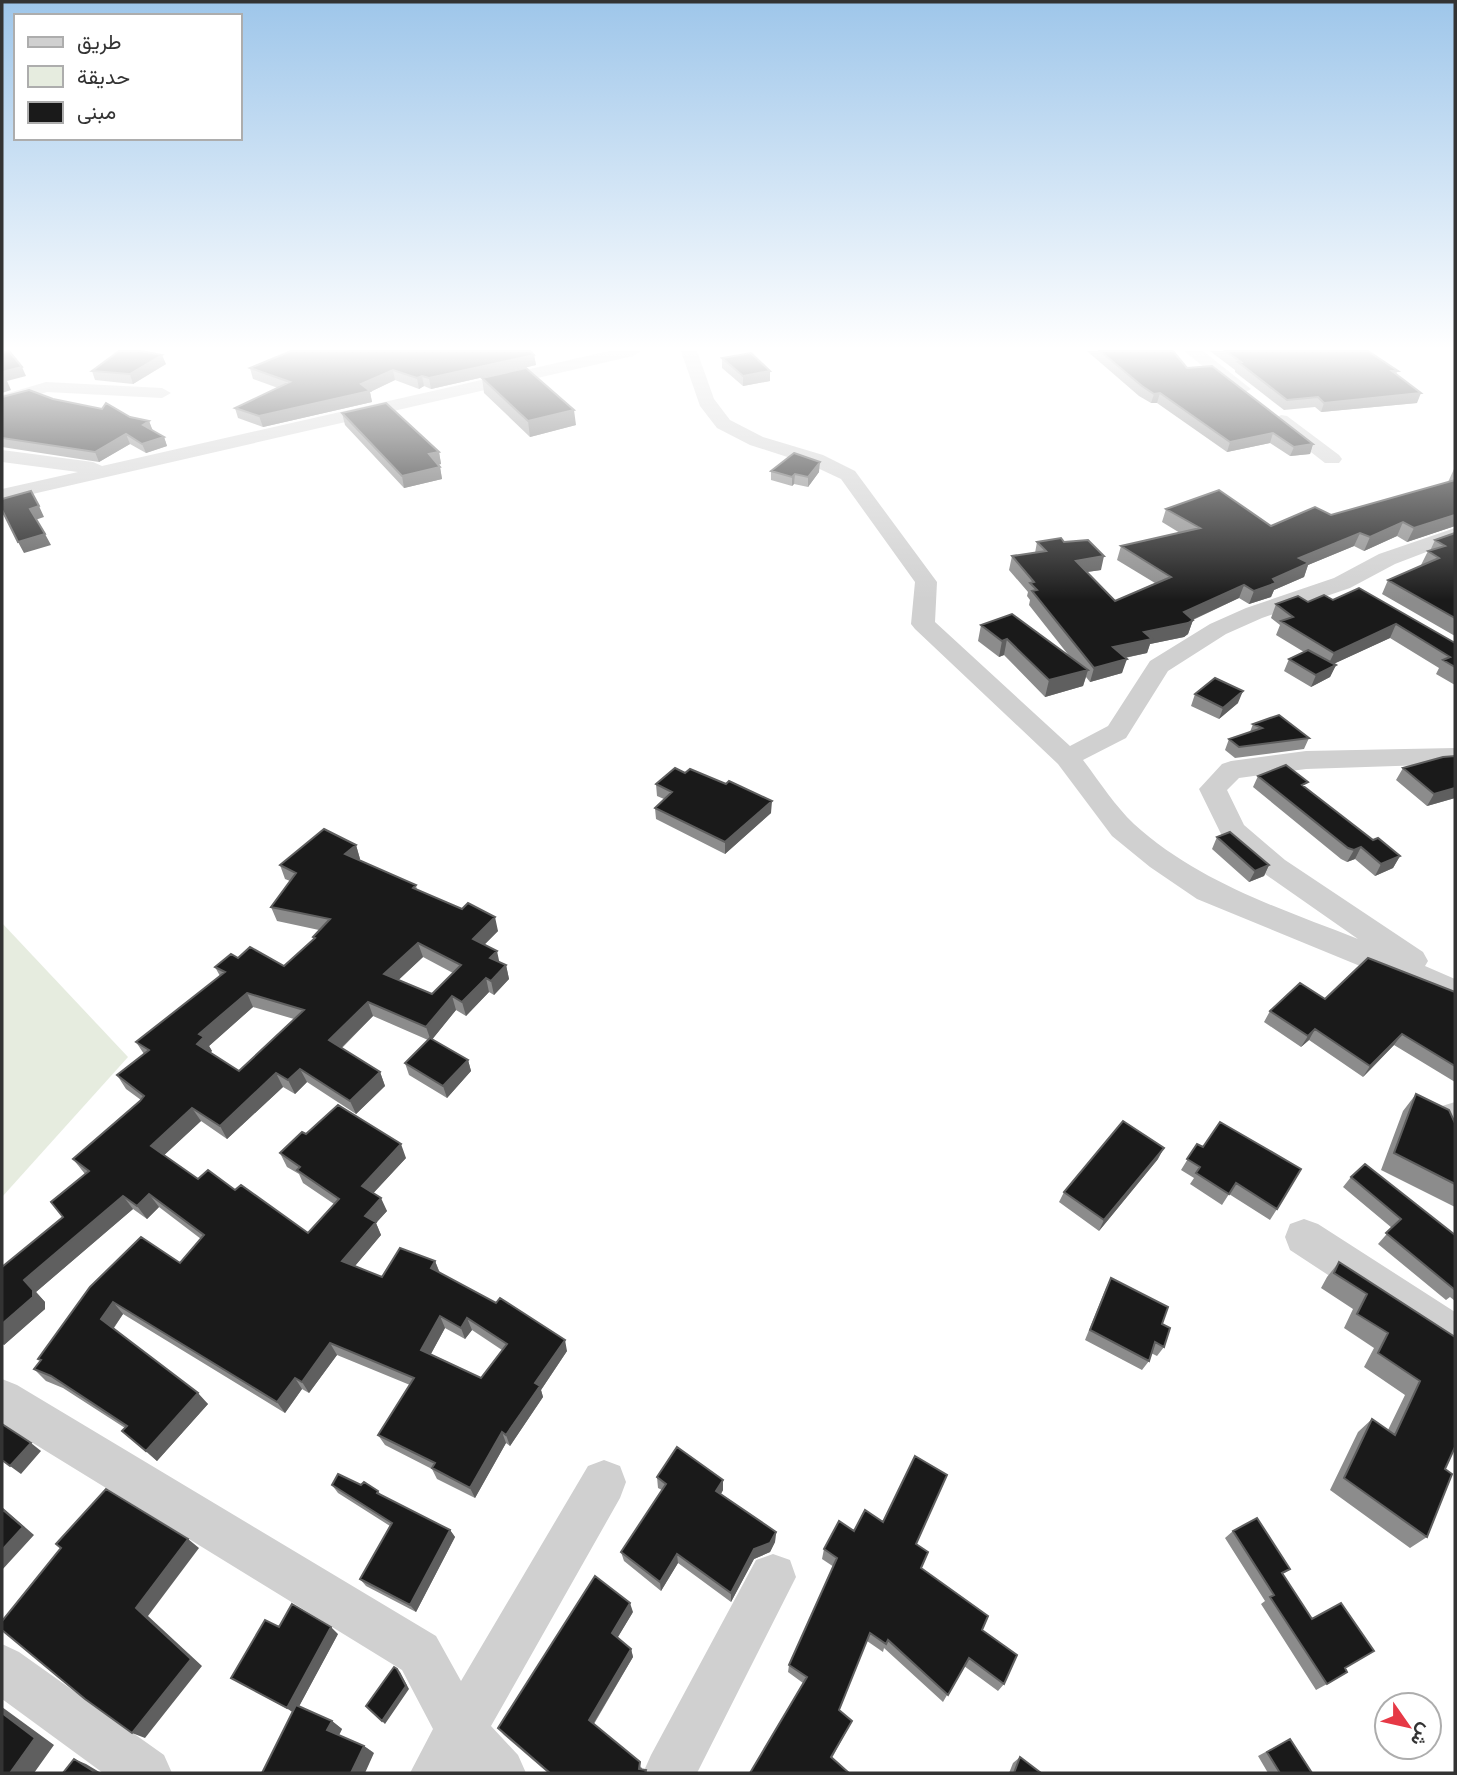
<svg xmlns="http://www.w3.org/2000/svg" width="1457" height="1775" font-family="Manrope,Vazirmatn,sans-serif">
<style>
.green{fill:#e6ecdf}
.lines{fill:none;stroke-linecap:round;stroke-linejoin:round}
.minor{fill:#d0d0d0;fill-rule:evenodd}
.wall{fill:#8c8c8c;fill-rule:evenodd}
.shaded-wall{fill:#5f5f5f}
.building{fill:#1a1a1a;stroke:#5f5f5f;stroke-width:2;fill-rule:evenodd}
</style>
<rect width="100%" height="100%" fill="#fff"/>
<path class="green" d="M 2,923 L 128,1057 L 2,1197 Z"/>
<g class="lines">
<path class="minor" d="M 609,351 L 641,351 L 633,356 L 2,501 L 2,489 L 78,472 L 2,462 L 2,450 L 93,462 L 102,466 Z
M 681,351 L 697,351 L 714,399 L 730,420 L 763,437 L 823,455 L 855,471 L 937,582 L 935,622 L 1070,746 L 1108,726 L 1150,661 L 1210,624 L 1246,608 L 1334,578 L 1379,554 L 1455,528 L 1455,541 L 1395,564 L 1350,588 L 1262,618 L 1226,634 L 1168,671 L 1126,738 L 1083,760 C 1099,781 1115,806 1134,824 C 1198,882 1279,908 1358,939 L 1265,874 L 1223,838 L 1199,789 L 1222,764 L 1231,761 L 1306,751 L 1455,748 L 1455,764 L 1306,769 L 1239,778 L 1227,790 L 1244,825 L 1285,860 L 1423,952 L 1428,961 L 1425,966 L 1455,979 L 1455,1005 L 1197,899 L 1150,867 L 1112,836 L 1058,764 L 915,629 L 911,624 L 915,582 L 841,479 L 809,464 L 750,445 L 717,428 L 700,406 Z
M 1184,351 L 1203,351 L 1251,389 L 1242,394 L 1236,393 Z
M 46,382 L 162,388 L 171,393 L 162,398 L 47,392 L 2,406 L 2,395 Z
M 1281,415 L 1287,416 L 1339,455 L 1342,459 L 1339,463 L 1325,463 L 1275,424 L 1272,420 Z
M 1455,1102 L 1455,1141 L 1442,1137 C 1436,1125 1437,1119 1442,1106 Z
M 1304,1219 L 1318,1224 L 1455,1312 L 1455,1355 L 1441,1349 L 1290,1250 L 1285,1237 L 1290,1224 Z
M 2,1379 L 17,1385 L 436,1636 L 461,1681 L 588,1466 L 604,1460 L 620,1466 L 626,1482 L 620,1498 L 491,1726 L 518,1755 L 526,1773 L 410,1773 L 433,1729 L 402,1670 L 2,1424 Z
M 773,1554 L 790,1560 L 796,1577 L 697,1773 L 643,1773 L 651,1755 L 756,1560 Z
M 2,1644 L 19,1652 L 164,1755 L 172,1773 L 103,1773 L 2,1699 Z"/>
</g>
<path class="wall" d="M 291,351 L 534,351 L 531,352 L 534,355 L 536,365 L 431,389 L 424,386 L 419,389 L 395,380 L 370,392 L 372,402 L 263,427 L 238,418 L 235,408 L 278,388 L 253,379 L 250,368 Z
M 1087,351 L 1173,351 L 1187,368 L 1313,444 L 1310,454 L 1290,456 L 1270,443 L 1227,452 L 1157,403 L 1151,403 L 1139,396 Z
M 1210,351 L 1368,351 L 1398,371 L 1396,374 L 1417,403 L 1321,412 L 1315,407 L 1284,410 L 1235,372 L 1235,370 Z
M 722,358 L 770,371 L 770,381 L 743,386 L 722,368 Z
M 166,364 L 133,384 L 95,380 L 92,371 Z
M 482,378 L 576,425 L 530,437 L 484,393 Z
M 2,397 L 53,399 L 149,421 L 152,430 L 164,437 L 167,446 L 146,453 L 130,444 L 99,462 L 2,447 L 2,449 Z
M 342,413 L 439,452 L 441,464 L 438,465 L 440,467 L 442,479 L 404,488 L 345,425 Z
M 1454,469 L 1455,469 L 1455,526 L 1407,542 L 1397,536 L 1364,551 L 1354,546 L 1308,565 L 1304,577 L 1274,590 L 1271,597 L 1249,604 L 1239,598 L 1193,620 L 1188,634 L 1184,637 L 1150,644 L 1147,653 L 1125,658 L 1122,673 L 1090,682 L 1086,677 L 1083,686 L 1045,697 L 1004,655 L 999,657 L 978,641 L 981,625 L 1070,657 L 1029,605 L 1030,600 L 1027,596 L 1028,592 L 1009,570 L 1012,556 L 1035,553 L 1037,542 L 1064,542 L 1101,570 L 1087,572 L 1115,601 L 1155,583 L 1117,560 L 1121,546 L 1180,533 L 1162,522 L 1166,509 L 1271,526 L 1331,515 L 1448,482 Z
M 771,471 L 819,472 L 808,487 L 794,484 L 792,486 L 771,480 Z
M 1455,533 L 1455,636 L 1382,594 L 1388,580 L 1422,565 L 1421,565 L 1428,551 L 1430,551 L 1435,540 Z
M 1333,600 L 1455,643 L 1455,685 L 1436,674 L 1439,668 L 1390,638 L 1333,664 L 1336,665 L 1330,677 L 1311,687 L 1284,671 L 1289,659 L 1304,652 L 1276,635 L 1280,625 L 1271,618 L 1276,604 Z
M 1195,694 L 1238,703 L 1219,719 L 1191,706 Z
M 1253,724 L 1309,738 L 1304,749 L 1235,758 L 1225,750 L 1229,739 L 1250,732 Z
M 1403,768 L 1455,798 L 1427,806 L 1396,780 Z
M 685,773 L 726,784 L 771,813 L 725,854 L 656,819 L 655,808 L 664,799 L 657,796 L 656,784 Z
M 1258,776 L 1306,788 L 1373,840 L 1400,856 L 1393,868 L 1375,876 L 1355,859 L 1347,862 L 1341,859 L 1253,787 Z
M 1217,837 L 1269,865 L 1264,876 L 1249,882 L 1212,849 Z
M 356,845 L 360,859 L 359,860 L 416,885 L 417,890 L 498,931 L 484,945 L 499,962 L 506,965 L 509,979 L 494,995 L 489,992 L 466,1016 L 456,1010 L 432,1039 L 468,1060 L 471,1071 L 447,1098 L 409,1075 L 405,1063 L 428,1040 L 373,1016 L 342,1048 L 380,1072 L 385,1086 L 356,1114 L 307,1082 L 295,1094 L 283,1087 L 227,1139 L 201,1121 L 164,1155 L 198,1179 L 235,1190 L 308,1233 L 334,1204 L 303,1183 L 299,1174 L 287,1167 L 280,1153 L 306,1134 L 406,1158 L 373,1193 L 387,1211 L 376,1223 L 381,1235 L 355,1266 L 382,1277 L 435,1261 L 440,1273 L 567,1351 L 541,1390 L 543,1397 L 510,1446 L 506,1443 L 475,1498 L 437,1479 L 432,1469 L 385,1445 L 378,1435 L 410,1385 L 337,1355 L 309,1393 L 302,1389 L 285,1413 L 123,1314 L 114,1328 L 208,1404 L 157,1461 L 122,1431 L 125,1428 L 63,1388 L 46,1381 L 34,1369 L 40,1361 L 38,1359 L 90,1287 L 180,1263 L 201,1239 L 159,1207 L 147,1219 L 133,1209 L 36,1292 L 45,1302 L 45,1309 L 4,1345 L 2,1343 L 2,1267 L 63,1217 L 85,1174 L 73,1159 L 141,1100 L 126,1089 L 117,1075 L 144,1054 L 136,1042 L 220,976 L 215,967 L 238,958 L 284,966 L 314,940 L 313,937 L 319,930 L 277,921 L 271,907 L 290,881 L 285,879 L 280,865 ZM 423,957 L 453,973 L 432,994 L 398,980 ZM 253,1007 L 294,1019 L 239,1071 L 210,1053 L 212,1051 L 209,1046 ZM 445,1328 L 465,1339 L 472,1330 L 502,1350 L 481,1378 L 431,1354 Z
M 1455,992 L 1455,1082 L 1394,1045 L 1363,1077 L 1309,1040 L 1301,1047 L 1264,1022 L 1270,1011 L 1325,999 Z
M 1416,1094 L 1455,1123 L 1455,1207 L 1381,1170 L 1403,1111 Z
M 1197,1144 L 1277,1209 L 1270,1220 L 1229,1194 L 1222,1205 L 1190,1184 L 1194,1178 L 1181,1170 Z
M 1158,1159 L 1099,1231 L 1059,1202 L 1064,1192 Z
M 1351,1177 L 1455,1235 L 1455,1301 L 1450,1297 L 1446,1300 L 1378,1244 L 1392,1228 L 1343,1187 Z
M 1339,1262 L 1455,1337 L 1445,1469 L 1427,1537 L 1410,1548 L 1330,1490 L 1358,1432 L 1372,1419 L 1388,1430 L 1405,1395 L 1364,1367 L 1374,1348 L 1344,1328 L 1353,1309 L 1321,1288 L 1327,1277 Z
M 1111,1278 L 1162,1324 L 1164,1347 L 1157,1356 L 1151,1353 L 1149,1361 L 1142,1370 L 1085,1340 L 1106,1288 Z
M 657,1477 L 723,1490 L 721,1494 L 776,1532 L 775,1542 L 770,1552 L 754,1559 L 731,1602 L 678,1563 L 661,1591 L 624,1561 L 621,1552 L 662,1490 L 658,1488 Z
M 332,1485 L 361,1485 L 378,1491 L 382,1496 L 450,1530 L 455,1537 L 416,1612 L 366,1586 L 360,1579 L 390,1526 L 338,1493 Z
M 854,1531 L 916,1544 L 921,1568 L 982,1630 L 1004,1684 L 998,1691 L 964,1666 L 943,1702 L 884,1648 L 883,1652 L 867,1641 L 839,1710 L 852,1721 L 832,1758 L 750,1773 L 803,1683 L 788,1672 L 789,1665 L 834,1567 L 822,1559 L 824,1549 Z
M 1233,1531 L 1290,1569 L 1283,1574 L 1327,1684 L 1316,1690 L 1261,1604 L 1265,1601 L 1225,1538 Z
M 633,1612 L 617,1638 L 631,1649 L 633,1657 L 594,1724 L 642,1768 L 642,1770 L 646,1770 L 648,1773 L 548,1773 L 504,1735 L 498,1728 Z
M 338,1634 L 299,1706 L 332,1721 L 342,1729 L 339,1735 L 364,1746 L 374,1753 L 293,1712 L 231,1678 Z
M 1290,1739 L 1312,1773 L 1268,1773 L 1258,1756 Z
M 1020,1757 L 1041,1773 L 1009,1773 L 1013,1763 Z"/>
<path class="shaded-wall" d="M 162,355 L 166,364 L 133,384 L 130,374 Z
M 534,355 L 536,365 L 431,389 L 429,378 Z
M 22,367 L 26,376 L 7,381 L 11,390 L 2,393 L 2,372 Z
M 393,370 L 395,380 L 370,392 L 372,402 L 263,427 L 259,416 L 361,384 Z
M 770,371 L 770,381 L 743,386 L 743,376 Z
M 422,376 L 424,386 L 419,389 L 417,378 Z
M 1160,393 L 1157,403 L 1151,403 L 1154,394 Z
M 1421,393 L 1417,403 L 1321,412 L 1324,403 Z
M 574,410 L 576,425 L 530,437 L 528,421 Z
M 149,421 L 153,431 L 143,425 Z
M 1273,433 L 1270,443 L 1227,452 L 1230,442 Z
M 126,434 L 130,444 L 99,462 L 95,452 Z
M 164,437 L 167,446 L 146,453 L 142,444 Z
M 1313,444 L 1310,454 L 1290,456 L 1294,447 Z
M 439,452 L 441,464 L 432,466 L 429,454 Z
M 820,462 L 819,472 L 808,487 L 808,477 Z
M 440,467 L 442,479 L 404,488 L 402,476 Z
M 795,474 L 794,484 L 792,486 L 792,477 Z
M 39,506 L 44,517 L 35,520 L 30,509 Z
M 1455,515 L 1455,526 L 1407,542 L 1414,528 Z
M 1403,522 L 1397,536 L 1364,551 L 1370,537 Z
M 1360,533 L 1354,546 L 1308,565 L 1304,577 L 1274,590 L 1271,597 L 1249,604 L 1254,591 L 1273,579 L 1299,558 Z
M 45,534 L 51,545 L 24,553 L 18,542 Z
M 1104,556 L 1101,570 L 1073,574 L 1076,561 Z
M 1244,585 L 1239,598 L 1183,624 L 1193,620 L 1188,634 L 1184,637 L 1150,644 L 1147,653 L 1109,661 L 1113,647 L 1184,612 Z
M 1396,624 L 1390,638 L 1327,667 L 1334,653 Z
M 1007,639 L 1004,655 L 999,657 L 1002,641 Z
M 1127,659 L 1122,673 L 1090,682 L 1094,668 Z
M 1336,665 L 1330,677 L 1311,687 L 1316,675 Z
M 1088,670 L 1083,686 L 1045,697 L 1049,680 Z
M 1243,691 L 1238,703 L 1219,719 L 1223,708 Z
M 1455,788 L 1455,798 L 1427,806 L 1434,794 Z
M 772,801 L 771,813 L 725,854 L 725,842 Z
M 356,845 L 360,859 L 350,868 L 345,854 Z
M 1361,847 L 1355,859 L 1347,862 L 1354,850 Z
M 1400,856 L 1393,868 L 1375,876 L 1381,864 Z
M 1269,865 L 1264,876 L 1249,882 L 1255,871 Z
M 495,917 L 498,931 L 476,953 L 473,939 Z
M 418,943 L 423,957 L 389,989 L 384,974 Z
M 497,951 L 500,965 L 490,958 Z
M 506,965 L 509,979 L 494,995 L 491,981 Z
M 486,978 L 489,992 L 466,1016 L 462,1002 Z
M 247,993 L 253,1007 L 209,1046 L 212,1051 L 204,1058 L 197,1044 L 199,1034 Z
M 452,996 L 456,1010 L 431,1041 L 426,1027 Z
M 368,1002 L 373,1016 L 335,1054 L 329,1040 Z
M 1315,1029 L 1309,1040 L 1301,1047 L 1308,1036 Z
M 1402,1034 L 1394,1045 L 1363,1077 L 1370,1066 Z
M 468,1060 L 471,1071 L 447,1098 L 443,1086 Z
M 300,1069 L 307,1082 L 295,1094 L 288,1080 Z
M 380,1072 L 385,1086 L 356,1114 L 350,1101 Z
M 276,1073 L 283,1087 L 227,1139 L 220,1126 Z
M 192,1108 L 201,1121 L 160,1159 L 151,1146 Z
M 401,1144 L 406,1158 L 368,1199 L 362,1186 Z
M 1164,1148 L 1158,1159 L 1099,1231 L 1104,1220 Z
M 149,1194 L 159,1207 L 147,1219 L 137,1206 Z
M 123,1196 L 133,1209 L 36,1292 L 45,1302 L 45,1309 L 4,1345 L 2,1343 L 2,1324 L 24,1280 Z
M 381,1198 L 387,1211 L 376,1223 L 381,1235 L 349,1273 L 342,1261 L 365,1216 Z
M 435,1261 L 440,1274 L 431,1268 Z
M 113,1302 L 123,1314 L 112,1330 L 101,1319 Z
M 440,1316 L 445,1328 L 427,1361 L 421,1350 Z
M 467,1318 L 472,1330 L 465,1339 L 461,1328 Z
M 565,1340 L 567,1351 L 541,1390 L 543,1397 L 510,1446 L 506,1435 L 535,1383 Z
M 330,1343 L 337,1355 L 309,1393 L 302,1382 Z
M 295,1378 L 302,1389 L 285,1413 L 277,1402 Z
M 198,1393 L 208,1404 L 157,1461 L 146,1451 Z
M 502,1432 L 506,1443 L 475,1498 L 470,1488 Z
M 31,1443 L 41,1451 L 21,1474 L 10,1466 Z
M 723,1480 L 723,1490 L 717,1501 L 716,1491 Z
M 2,1507 L 34,1535 L 2,1570 Z
M 450,1530 L 455,1537 L 416,1612 L 410,1605 Z
M 776,1532 L 775,1542 L 770,1552 L 754,1559 L 731,1602 L 731,1593 L 754,1549 Z
M 188,1539 L 199,1548 L 148,1616 L 202,1666 L 145,1738 L 132,1733 L 136,1608 Z
M 677,1554 L 678,1563 L 661,1591 L 660,1582 Z
M 630,1603 L 633,1612 L 615,1642 L 612,1633 Z
M 331,1627 L 338,1634 L 295,1714 L 287,1708 Z
M 631,1649 L 633,1657 L 592,1726 L 589,1720 Z
M 397,1669 L 400,1672 L 409,1689 L 385,1724 L 382,1721 Z
M 2,1707 L 54,1745 L 34,1773 L 10,1773 Z
M 332,1721 L 342,1729 L 338,1737 L 327,1730 Z
M 364,1746 L 374,1753 L 365,1773 L 351,1773 Z
M 74,1759 L 86,1764 L 101,1773 L 92,1773 Z"/>
<path class="building" d="M 9,351 L 22,367 L 2,372 L 2,353 Z
M 119,351 L 140,351 L 162,355 L 130,374 L 92,371 Z
M 291,351 L 530,351 L 534,355 L 429,378 L 422,376 L 417,378 L 393,370 L 361,384 L 370,391 L 259,416 L 235,408 L 290,382 L 250,368 Z
M 1100,351 L 1173,351 L 1187,368 L 1212,366 L 1313,444 L 1294,447 L 1273,433 L 1230,442 L 1160,393 L 1154,394 L 1142,386 Z
M 1226,351 L 1368,351 L 1398,371 L 1392,371 L 1421,393 L 1324,403 L 1318,397 L 1287,400 L 1238,362 L 1241,362 Z
M 751,353 L 770,371 L 743,376 L 722,358 Z
M 526,368 L 574,410 L 528,421 L 482,378 Z
M 29,390 L 53,399 L 102,409 L 106,403 L 130,417 L 149,421 L 143,425 L 164,437 L 142,444 L 126,434 L 95,452 L 2,438 L 2,397 Z
M 386,403 L 439,452 L 429,454 L 440,467 L 402,476 L 342,413 Z
M 794,453 L 820,462 L 808,477 L 795,474 L 792,477 L 771,471 Z
M 1455,480 L 1455,515 L 1414,528 L 1403,522 L 1370,537 L 1360,533 L 1299,558 L 1309,563 L 1273,579 L 1276,583 L 1254,591 L 1244,585 L 1184,612 L 1193,620 L 1188,623 L 1144,632 L 1152,639 L 1113,647 L 1127,659 L 1094,668 L 1032,591 L 1037,590 L 1030,583 L 1034,582 L 1012,556 L 1046,551 L 1037,542 L 1061,538 L 1064,542 L 1088,540 L 1104,556 L 1076,561 L 1115,601 L 1171,577 L 1121,546 L 1200,528 L 1166,509 L 1219,490 L 1271,526 L 1315,507 L 1331,515 Z
M 31,491 L 39,506 L 30,509 L 45,534 L 18,542 L 2,510 L 2,499 Z
M 1455,533 L 1455,618 L 1388,580 L 1439,558 L 1428,551 L 1445,546 L 1435,540 Z
M 1359,588 L 1455,643 L 1455,667 L 1443,660 L 1450,657 L 1396,624 L 1334,653 L 1281,621 L 1293,617 L 1276,604 L 1298,596 L 1308,602 L 1324,595 L 1333,600 Z
M 1012,614 L 1088,670 L 1049,680 L 1007,639 L 1002,641 L 981,625 Z
M 1308,650 L 1336,665 L 1316,675 L 1289,659 Z
M 1215,678 L 1243,691 L 1223,708 L 1195,694 Z
M 1279,715 L 1309,738 L 1239,747 L 1229,739 L 1262,728 L 1253,724 Z
M 1455,756 L 1455,788 L 1434,794 L 1403,768 L 1443,757 Z
M 1286,765 L 1308,782 L 1302,785 L 1373,840 L 1378,838 L 1400,856 L 1381,864 L 1361,847 L 1354,850 L 1348,848 L 1258,776 Z
M 675,768 L 685,773 L 690,769 L 726,784 L 729,781 L 772,801 L 725,842 L 655,808 L 672,792 L 656,784 Z
M 324,829 L 356,845 L 345,854 L 416,885 L 413,888 L 462,909 L 468,903 L 495,917 L 473,939 L 497,951 L 490,958 L 506,965 L 491,981 L 486,978 L 462,1002 L 452,996 L 426,1027 L 368,1002 L 329,1040 L 380,1072 L 350,1101 L 300,1069 L 288,1080 L 276,1073 L 220,1126 L 192,1108 L 151,1146 L 198,1179 L 208,1170 L 235,1190 L 241,1185 L 308,1233 L 339,1199 L 297,1170 L 300,1167 L 280,1153 L 302,1132 L 306,1134 L 338,1105 L 401,1144 L 362,1186 L 381,1198 L 365,1216 L 376,1222 L 342,1261 L 382,1277 L 400,1248 L 435,1261 L 431,1268 L 496,1303 L 500,1298 L 565,1340 L 535,1383 L 540,1386 L 506,1435 L 502,1432 L 470,1488 L 432,1468 L 435,1463 L 378,1435 L 414,1378 L 330,1343 L 302,1382 L 295,1378 L 277,1402 L 113,1302 L 101,1319 L 198,1393 L 146,1451 L 122,1431 L 127,1426 L 51,1376 L 34,1369 L 41,1360 L 38,1359 L 90,1287 L 141,1237 L 180,1263 L 204,1235 L 149,1194 L 137,1206 L 123,1196 L 24,1280 L 33,1290 L 33,1297 L 2,1324 L 2,1267 L 63,1217 L 51,1202 L 89,1171 L 73,1159 L 140,1101 L 144,1096 L 117,1075 L 149,1050 L 136,1042 L 225,972 L 215,967 L 231,954 L 238,958 L 250,947 L 284,966 L 315,938 L 313,937 L 330,919 L 271,907 L 296,873 L 280,865 ZM 418,943 L 461,965 L 432,994 L 384,974 ZM 247,993 L 304,1010 L 239,1071 L 197,1044 L 204,1037 L 199,1034 ZM 440,1316 L 461,1328 L 467,1318 L 507,1344 L 481,1378 L 421,1350 Z
M 1230,832 L 1269,865 L 1255,871 L 1217,837 Z
M 1368,958 L 1455,992 L 1455,1066 L 1402,1034 L 1370,1066 L 1315,1029 L 1308,1036 L 1270,1011 L 1300,983 L 1325,999 Z
M 430,1038 L 468,1060 L 443,1086 L 405,1063 Z
M 1416,1094 L 1449,1110 L 1455,1123 L 1455,1184 L 1394,1153 Z
M 1123,1121 L 1164,1148 L 1104,1220 L 1064,1192 Z
M 1220,1122 L 1301,1169 L 1277,1209 L 1236,1183 L 1229,1194 L 1196,1173 L 1200,1167 L 1187,1159 L 1197,1144 L 1203,1147 Z
M 1365,1164 L 1455,1235 L 1455,1290 L 1386,1233 L 1401,1219 L 1351,1177 Z
M 1339,1262 L 1455,1337 L 1455,1447 L 1445,1469 L 1452,1474 L 1427,1537 L 1344,1478 L 1372,1419 L 1395,1435 L 1420,1381 L 1378,1353 L 1388,1333 L 1357,1314 L 1367,1294 L 1334,1273 Z
M 1111,1278 L 1168,1307 L 1162,1324 L 1170,1328 L 1164,1347 L 1155,1342 L 1149,1361 L 1090,1330 Z
M 2,1424 L 31,1443 L 10,1466 L 2,1460 Z
M 677,1447 L 723,1480 L 716,1491 L 776,1532 L 770,1543 L 754,1549 L 731,1593 L 677,1554 L 660,1582 L 621,1552 L 666,1484 L 657,1477 Z
M 915,1456 L 947,1475 L 916,1544 L 928,1552 L 921,1568 L 988,1616 L 982,1630 L 1017,1655 L 1004,1684 L 969,1658 L 948,1695 L 888,1640 L 886,1644 L 870,1633 L 839,1710 L 852,1721 L 831,1757 L 849,1773 L 750,1773 L 807,1677 L 789,1665 L 837,1558 L 824,1549 L 839,1521 L 854,1531 L 865,1510 L 883,1522 Z
M 338,1474 L 361,1485 L 364,1482 L 378,1491 L 377,1493 L 450,1530 L 410,1605 L 360,1579 L 392,1523 L 332,1485 Z
M 106,1489 L 188,1539 L 136,1608 L 191,1659 L 132,1733 L 85,1699 L 2,1630 L 2,1621 L 61,1548 L 56,1544 Z
M 2,1509 L 23,1527 L 2,1550 Z
M 1257,1518 L 1290,1569 L 1282,1573 L 1312,1619 L 1341,1603 L 1374,1651 L 1345,1668 L 1347,1672 L 1327,1684 L 1270,1597 L 1274,1595 L 1233,1531 Z
M 595,1576 L 630,1603 L 612,1633 L 631,1649 L 589,1720 L 640,1762 L 639,1769 L 646,1770 L 645,1773 L 550,1773 L 498,1728 Z
M 292,1604 L 331,1627 L 287,1708 L 231,1678 L 265,1620 L 279,1627 Z
M 394,1667 L 397,1669 L 406,1686 L 382,1721 L 366,1706 Z
M 296,1705 L 332,1721 L 327,1730 L 364,1746 L 351,1773 L 262,1773 Z
M 2,1713 L 35,1738 L 10,1773 L 2,1773 Z
M 1290,1739 L 1312,1773 L 1280,1773 L 1267,1752 Z
M 1020,1757 L 1041,1773 L 1014,1773 Z
M 74,1759 L 93,1771 L 92,1773 L 63,1773 Z"/>
<linearGradient id="sky" x2="0" y2="1"><stop stop-color="#9ec6ea"/><stop offset="0.58" stop-color="#fff"/><stop offset="1" stop-color="#fff" stop-opacity="0"/></linearGradient>
<rect width="1457" height="600" fill="url(#sky)"/>
<rect width="1457" height="1775" fill="none" stroke="#333333" stroke-width="7"/>
<rect x="14" y="14" width="228" height="126" fill="#ffffff" stroke="#adadad" stroke-width="2"/>
<rect x="28" y="37" width="35" height="10" fill="#d0d0d0" stroke="#adadad" stroke-width="2"/>
<text x="77" y="49" font-size="21" fill="#333333">طريق</text>
<rect x="28" y="66" width="35" height="21" fill="#e6ecdf" stroke="#adadad" stroke-width="2"/>
<text x="77" y="84" font-size="21" fill="#333333">حديقة</text>
<rect x="28" y="102" width="35" height="21" fill="#1a1a1a" stroke="#adadad" stroke-width="2"/>
<text x="77" y="119" font-size="21" fill="#333333">مبنى</text>
<g transform="translate(1408 1726) rotate(124)"><circle r="33" fill="#ffffff" stroke="#adadad" stroke-width="2"/>
<path d="M0-5L12 26L0 18L-12 26Z" fill="#e63946"/>
<text y="-10" font-size="19" font-weight="bold" text-anchor="middle" fill="#333333">ش</text>
</g>
</svg>
